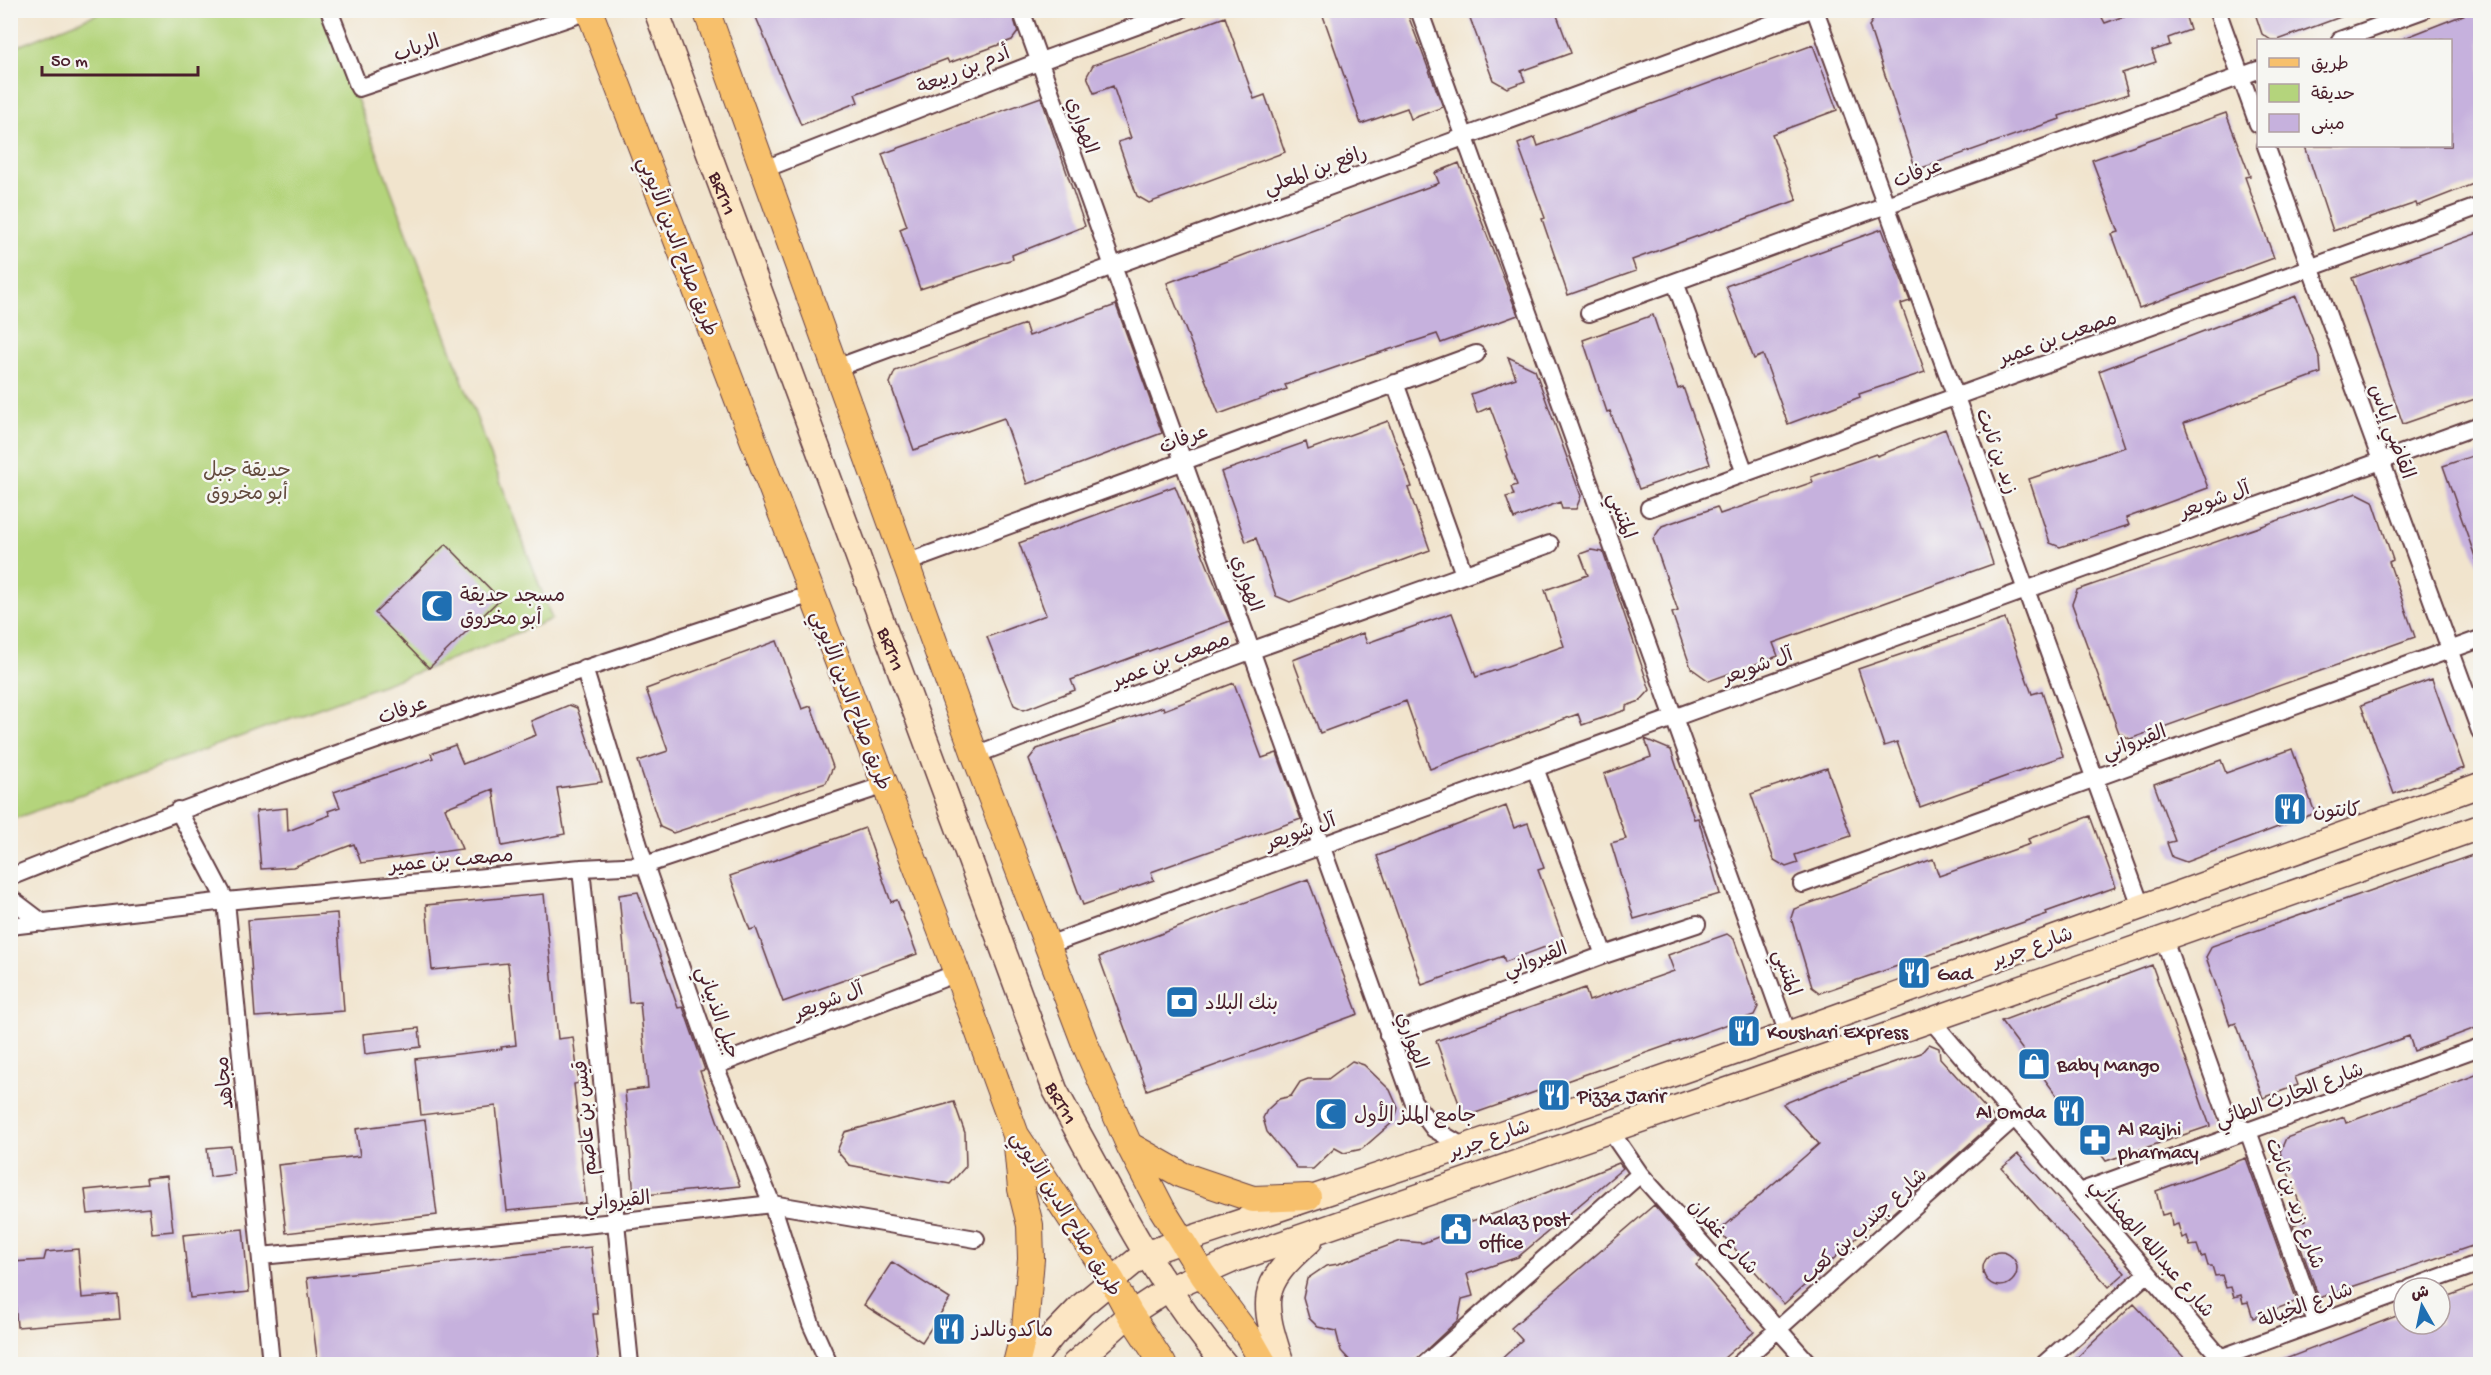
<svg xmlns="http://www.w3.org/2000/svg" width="2491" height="1375" font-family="'Gochi Hand','Playpen Sans Arabic',sans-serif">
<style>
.green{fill:#b4d47c;stroke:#7f7a54;stroke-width:1.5}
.building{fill:#c6b1dd}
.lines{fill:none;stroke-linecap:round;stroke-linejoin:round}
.street-casing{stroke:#633d43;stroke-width:20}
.secondary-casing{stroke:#633d43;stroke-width:27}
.primary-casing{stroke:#633d43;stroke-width:28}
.street{stroke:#fff;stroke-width:16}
.secondary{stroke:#fce6c4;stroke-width:24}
.primary{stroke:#f7c06c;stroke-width:26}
.labels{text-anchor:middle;stroke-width:5;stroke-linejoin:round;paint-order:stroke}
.street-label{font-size:20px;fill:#4a1f2b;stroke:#f6f6f2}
.park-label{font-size:20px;fill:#644c3f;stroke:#f6f6f2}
.poi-label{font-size:20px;fill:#4a1f2b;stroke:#f6f6f2;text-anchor:start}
</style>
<rect width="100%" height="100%" fill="#f6f6f2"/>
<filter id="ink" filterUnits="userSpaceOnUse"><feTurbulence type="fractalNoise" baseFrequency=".0167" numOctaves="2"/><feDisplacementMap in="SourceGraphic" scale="12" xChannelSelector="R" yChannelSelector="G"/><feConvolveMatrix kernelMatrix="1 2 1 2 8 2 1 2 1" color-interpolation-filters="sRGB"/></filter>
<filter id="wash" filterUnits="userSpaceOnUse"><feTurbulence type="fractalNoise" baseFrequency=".008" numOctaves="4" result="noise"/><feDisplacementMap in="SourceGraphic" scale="24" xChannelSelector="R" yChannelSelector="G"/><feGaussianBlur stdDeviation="1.35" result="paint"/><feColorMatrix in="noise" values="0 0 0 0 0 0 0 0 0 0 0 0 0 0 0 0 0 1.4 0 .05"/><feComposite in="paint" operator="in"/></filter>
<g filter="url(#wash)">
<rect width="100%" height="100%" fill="#f1e4cd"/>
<path class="green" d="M 104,11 L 324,11 L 552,619 L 429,668 L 11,820 L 11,49 Z"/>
<g id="blocks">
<path class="building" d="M 753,10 L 1011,10 L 1018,32 L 1012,40 L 949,63 L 947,59 L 855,94 L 858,102 L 801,125 Z
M 1321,10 L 1406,10 L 1443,107 L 1411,119 L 1407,108 L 1361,124 Z
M 1467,10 L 1555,10 L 1571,53 L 1521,71 L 1525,81 L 1507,88 L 1493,80 Z
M 1888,10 L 2098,10 L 2105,23 L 2141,10 L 2173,10 L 2174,15 L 2184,11 L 2190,30 L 2168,38 L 2170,45 L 2152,51 L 2156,62 L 2122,73 L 2128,94 L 2059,116 L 2060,119 L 1916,170 L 1869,26 L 1876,15 Z
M 2254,10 L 2354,10 L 2354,12 L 2278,40 L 2271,40 L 2262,34 Z
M 2476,10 L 2481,10 L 2481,181 L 2417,206 L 2416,203 L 2333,231 L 2305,146 L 2451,146 L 2451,40 L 2402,39 Z
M 1225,17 L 1254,99 L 1265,95 L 1285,152 L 1149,203 L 1137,196 L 1118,142 L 1131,138 L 1113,86 L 1094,93 L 1087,76 L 1093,65 Z
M 1813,45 L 1837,110 L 1772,134 L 1797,200 L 1632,260 L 1636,271 L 1568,295 L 1542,219 L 1545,218 L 1518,144 L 1535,137 L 1538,146 Z
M 1041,97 L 1085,226 L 1012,255 L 1013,259 L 920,289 L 900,229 L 907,226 L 882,154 Z
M 2226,113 L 2250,176 L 2245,177 L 2274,258 L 2139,308 L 2112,234 L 2119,232 L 2092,160 Z
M 1459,163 L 1518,315 L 1441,343 L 1437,334 L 1363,358 L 1285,385 L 1287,389 L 1219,414 L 1167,283 L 1439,183 L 1435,173 Z
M 1882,229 L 1910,301 L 1901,304 L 1925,372 L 1859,394 L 1860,397 L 1788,424 L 1763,355 L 1754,359 L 1726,286 Z
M 2481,232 L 2481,397 L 2403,424 L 2352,278 Z
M 2296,296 L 2320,359 L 2321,373 L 2184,423 L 2208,488 L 2126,518 L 2129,525 L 2060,547 L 2050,543 L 2029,479 L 2125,447 L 2099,371 Z
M 1116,305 L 1162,433 L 1027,484 L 1004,418 L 914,450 L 890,383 L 895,371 L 1025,324 L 1029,336 Z
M 1653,315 L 1678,389 L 1683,387 L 1710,464 L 1639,489 L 1610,411 L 1607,412 L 1583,340 Z
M 1508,357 L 1535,370 L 1581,496 L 1576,509 L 1562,509 L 1560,502 L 1514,519 L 1506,497 L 1514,495 L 1511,487 L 1517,485 L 1506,456 L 1508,455 L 1490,407 L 1477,413 L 1471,394 L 1516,378 Z
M 1388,421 L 1412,487 L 1408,488 L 1430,550 L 1290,602 L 1276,596 L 1256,538 L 1246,542 L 1221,472 L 1306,442 L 1308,450 Z
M 1945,429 L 1969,491 L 1993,564 L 1773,643 L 1778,656 L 1709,681 L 1691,668 L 1672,613 L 1678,611 L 1653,539 L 1662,526 L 1717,507 L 1720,514 L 1813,482 L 1811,477 L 1876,454 L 1877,456 Z
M 2481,453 L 2481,564 L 2478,565 L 2443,466 Z
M 1175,486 L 1230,621 L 1071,680 L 1075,690 L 1024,710 L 1014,705 L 987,637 L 1046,615 L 1019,543 Z
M 2357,493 L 2373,501 L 2393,560 L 2389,562 L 2415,637 L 2130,739 L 2119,733 L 2072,604 L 2077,590 Z
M 446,544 L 500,599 L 429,668 L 375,613 Z
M 1591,550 L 1603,552 L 1650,690 L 1640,701 L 1626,706 L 1626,710 L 1582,725 L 1578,714 L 1430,769 L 1406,701 L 1320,733 L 1293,660 L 1363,633 L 1367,643 L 1452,613 L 1476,677 L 1564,646 L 1545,590 L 1588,575 L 1580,554 Z
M 2005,619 L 2032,694 L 2042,691 L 2063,756 L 1920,807 L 1897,742 L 1884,746 L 1858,669 Z
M 777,641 L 802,709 L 811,706 L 833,767 L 826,783 L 673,833 L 660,827 L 638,761 L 668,751 L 646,689 Z
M 2432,679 L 2464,768 L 2394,794 L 2361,705 Z
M 1234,683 L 1262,758 L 1277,753 L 1301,819 L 1151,872 L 1154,880 L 1083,905 L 1029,759 L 1037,749 L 1163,707 L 1164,710 Z
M 569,705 L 577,708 L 602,782 L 557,788 L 565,834 L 502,846 L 493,789 L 445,808 L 462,849 L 361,863 L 354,844 L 293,867 L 261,869 L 256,811 L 287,808 L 288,831 L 330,815 L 328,811 L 340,807 L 334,792 L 433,758 L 431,754 L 455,745 L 463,764 L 536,735 L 531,721 Z
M 1645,739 L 1671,750 L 1694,819 L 1698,818 L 1720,894 L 1634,919 L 1611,843 L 1626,839 L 1604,774 L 1651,757 Z
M 2292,749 L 2315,813 L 2186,862 L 2172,857 L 2167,843 L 2175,841 L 2154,784 L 2221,760 L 2226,773 Z
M 1827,768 L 1851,836 L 1795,855 L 1798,863 L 1786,867 L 1774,860 L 1751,794 Z
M 1506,806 L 1514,828 L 1528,823 L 1544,868 L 1538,870 L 1564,940 L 1505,962 L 1503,956 L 1422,985 L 1377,856 Z
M 2090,816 L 2116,887 L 2046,912 L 2047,914 L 1820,993 L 1812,987 L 1791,918 L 1794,909 L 1933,859 L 1939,876 L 2030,844 L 2028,839 Z
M 865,828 L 891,902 L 897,900 L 917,954 L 783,1002 L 756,928 L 750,930 L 730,876 Z
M 2481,852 L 2481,1026 L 2414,1051 L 2409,1036 L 2295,1077 L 2298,1085 L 2263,1098 L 2236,1023 L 2230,1025 L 2206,957 L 2212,946 Z
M 1308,879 L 1358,1014 L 1147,1090 L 1099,957 Z
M 638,892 L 678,1008 L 683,1007 L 705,1070 L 700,1071 L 740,1186 L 634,1196 L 625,1091 L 648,1088 L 640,1002 L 629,1003 L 619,895 Z
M 544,894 L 558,1039 L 573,1037 L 579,1083 L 574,1084 L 586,1203 L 507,1211 L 496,1106 L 421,1115 L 415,1059 L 502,1049 L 501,1047 L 516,1045 L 508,963 L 432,970 L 426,905 Z
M 337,913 L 344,1011 L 255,1017 L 248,920 Z
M 1727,934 L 1734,939 L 1758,1007 L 1754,1015 L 1464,1117 L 1436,1041 L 1585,988 L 1589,1001 L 1674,971 L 1668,955 Z
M 2152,965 L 2210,1126 L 2106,1161 L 2001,1021 Z
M 419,1028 L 421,1047 L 365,1054 L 363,1034 Z
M 1929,1044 L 1939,1048 L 1940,1058 L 1996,1120 L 1887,1218 L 1883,1214 L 1784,1304 L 1719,1231 L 1819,1144 L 1783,1104 L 1837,1082 L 1921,1053 Z
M 1352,1061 L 1364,1065 L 1390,1090 L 1398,1108 L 1394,1121 L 1362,1149 L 1344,1153 L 1335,1148 L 1313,1169 L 1298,1169 L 1267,1132 L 1263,1118 L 1267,1110 L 1279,1099 L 1291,1096 L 1300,1082 L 1308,1079 L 1328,1079 Z
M 2481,1073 L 2481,1243 L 2319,1298 L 2293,1225 L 2306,1220 L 2280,1152 L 2286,1138 L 2344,1117 L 2346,1123 Z
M 954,1102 L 965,1133 L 966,1166 L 950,1184 L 849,1165 L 837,1151 L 845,1132 Z
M 425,1120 L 437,1215 L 286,1233 L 278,1165 L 360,1156 L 356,1129 Z
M 231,1146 L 234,1174 L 210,1177 L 207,1148 Z
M 2018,1154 L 2125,1273 L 2109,1287 L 2002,1168 Z
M 2246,1158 L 2297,1301 L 2253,1318 L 2248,1302 L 2243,1303 L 2241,1295 L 2234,1297 L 2231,1287 L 2226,1288 L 2222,1275 L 2215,1276 L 2212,1266 L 2208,1266 L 2205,1256 L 2201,1257 L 2197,1245 L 2190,1246 L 2187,1236 L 2182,1238 L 2178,1224 L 2172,1226 L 2170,1213 L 2162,1215 L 2156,1191 Z
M 1619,1163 L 1623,1168 L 1518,1257 L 1467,1274 L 1473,1296 L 1462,1299 L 1458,1320 L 1410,1365 L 1354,1365 L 1341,1351 L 1336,1331 L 1318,1327 L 1309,1318 L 1303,1297 L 1307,1279 L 1326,1266 L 1338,1264 L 1401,1241 L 1423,1243 L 1448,1233 L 1447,1229 L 1499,1212 Z
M 167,1176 L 173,1231 L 152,1233 L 149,1208 L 88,1214 L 85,1190 L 147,1184 L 146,1178 Z
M 1654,1205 L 1702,1260 L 1696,1265 L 1754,1332 L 1716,1365 L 1495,1365 L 1522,1340 L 1511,1328 Z
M 243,1229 L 249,1292 L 190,1298 L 183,1235 Z
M 591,1247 L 598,1314 L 593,1314 L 599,1365 L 318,1365 L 307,1278 Z
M 78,1249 L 82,1298 L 118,1295 L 120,1319 L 17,1327 L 12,1262 L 44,1260 L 46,1252 Z
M1983 1269a17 17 0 1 1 34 0a17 17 0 1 1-34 0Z
M 892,1262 L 950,1299 L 922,1342 L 864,1305 Z
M 2481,1284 L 2481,1365 L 2270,1365 L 2404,1313 L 2404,1324 L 2440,1324 L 2440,1299 Z
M 2134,1304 L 2191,1365 L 2069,1365 Z"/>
</g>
</g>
<g filter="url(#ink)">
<use href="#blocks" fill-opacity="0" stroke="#633d43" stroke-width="1.5"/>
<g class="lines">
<defs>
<path id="street" d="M 329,10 L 359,88 L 589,11
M 1021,10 L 1413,1101 L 1434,1129 L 1464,1147
M 1419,10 L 1788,1034
M 1815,10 L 2141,906
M 2217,10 L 2258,124
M 2340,40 L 2423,10
M 2266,146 L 2480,731
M 762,170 L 1038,62 L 1180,10
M 1675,282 L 1745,473
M 1589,313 L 2258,70
M 836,368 L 1809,10
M 1395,383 L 1464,574
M 1649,508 L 2480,206
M 906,563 L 1476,354
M 584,668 L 645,865 L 715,1066 L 772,1204 L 811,1324 L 829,1364
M 975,755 L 1250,651 L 1550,544
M 1535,768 L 1604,955
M 178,810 L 226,901 L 271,1364
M 581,868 L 630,1364
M 10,877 C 274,771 542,682 812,594
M 1802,884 L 2480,639
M 10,898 L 43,923
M 10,926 L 226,901 L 581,868 L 645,865 L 885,785
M 2164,939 L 2229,1121 L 2248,1131 L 2316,1322
M 1048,945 L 2480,425
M 1931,1020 L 2226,1364
M 1388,1035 L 1604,955 L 1697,924
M 715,1066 L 957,973
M 1611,1132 L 1640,1174 L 1809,1364
M 2079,1192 L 2480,1047
M 261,1256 L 615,1222 L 772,1204 L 976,1239
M 2411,1288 L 2480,1263
M 2220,1358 L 2404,1291
M 1425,1364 L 1640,1174
M 1739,1364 L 2015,1117
M 2044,1364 L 2148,1273"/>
<g id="secondary">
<path id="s1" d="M 656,10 L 1055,1090 C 1107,1184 1154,1282 1225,1364"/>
<path d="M 1030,1364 L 1053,1335 L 1082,1305 L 1144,1254 L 1464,1147 L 1788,1034 L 2480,785"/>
<path d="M 1074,1364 L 1130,1314 L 1168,1289 L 1231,1261 L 1931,1020 L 2480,827"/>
<path d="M 1282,1364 C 1262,1302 1257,1286 1310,1241"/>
</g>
<path id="primary" d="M 589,10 L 957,973 L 1016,1135 L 1112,1281 L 1130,1314 L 1163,1364
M 706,10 L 975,755 L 1085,1044 L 1129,1145 L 1162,1209 L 1203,1275 L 1248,1336 L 1264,1364
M 1016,1135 L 1021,1189 L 1030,1225 L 1031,1259 L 1025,1328 L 1016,1364
M 1129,1145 L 1182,1175 L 1253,1199 L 1308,1197"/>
</defs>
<use href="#street" class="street-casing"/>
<use href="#secondary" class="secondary-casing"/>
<use href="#primary" class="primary-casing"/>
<use href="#street" class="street"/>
<use href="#secondary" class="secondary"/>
<use href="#primary" class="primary"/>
</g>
</g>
<defs>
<symbol id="mosque-square" viewBox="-11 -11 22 22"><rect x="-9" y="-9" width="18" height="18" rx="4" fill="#1f6fb2" stroke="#f6f6f2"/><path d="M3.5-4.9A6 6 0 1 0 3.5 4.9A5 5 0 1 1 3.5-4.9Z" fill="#fff"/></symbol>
<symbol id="restaurant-square" viewBox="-11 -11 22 22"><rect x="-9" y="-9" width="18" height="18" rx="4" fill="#1f6fb2" stroke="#f6f6f2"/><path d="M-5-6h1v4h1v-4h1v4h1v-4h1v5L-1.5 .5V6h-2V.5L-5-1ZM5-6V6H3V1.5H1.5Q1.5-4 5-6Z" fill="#fff"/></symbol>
<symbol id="bank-square" viewBox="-11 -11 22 22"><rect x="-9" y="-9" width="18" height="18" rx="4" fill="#1f6fb2" stroke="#f6f6f2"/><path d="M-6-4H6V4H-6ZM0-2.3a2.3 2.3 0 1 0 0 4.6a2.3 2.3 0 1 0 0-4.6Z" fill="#fff"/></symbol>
<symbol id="shop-square" viewBox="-11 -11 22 22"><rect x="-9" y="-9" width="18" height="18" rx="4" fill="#1f6fb2" stroke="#f6f6f2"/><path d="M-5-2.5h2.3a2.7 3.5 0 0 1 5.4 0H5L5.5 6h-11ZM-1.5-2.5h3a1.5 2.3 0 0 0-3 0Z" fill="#fff"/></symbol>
<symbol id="pharmacy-square" viewBox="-11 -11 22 22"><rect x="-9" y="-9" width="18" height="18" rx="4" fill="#1f6fb2" stroke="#f6f6f2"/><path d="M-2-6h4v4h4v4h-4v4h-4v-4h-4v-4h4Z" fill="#fff"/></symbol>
<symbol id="civic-square" viewBox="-11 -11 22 22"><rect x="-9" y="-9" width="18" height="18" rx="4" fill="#1f6fb2" stroke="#f6f6f2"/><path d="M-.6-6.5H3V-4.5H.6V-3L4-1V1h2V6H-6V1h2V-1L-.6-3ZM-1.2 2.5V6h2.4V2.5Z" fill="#fff"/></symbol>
</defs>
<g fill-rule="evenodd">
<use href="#mosque-square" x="418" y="587" width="38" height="38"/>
<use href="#restaurant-square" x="2271" y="790" width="38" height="38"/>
<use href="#restaurant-square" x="1895" y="954" width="38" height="38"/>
<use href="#bank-square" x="1163" y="983" width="38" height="38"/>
<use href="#restaurant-square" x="1725" y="1012" width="38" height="38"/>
<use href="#shop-square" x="2015" y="1045" width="38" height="38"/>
<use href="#restaurant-square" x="1535" y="1076" width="38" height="38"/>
<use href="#restaurant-square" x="2050" y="1092" width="38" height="38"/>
<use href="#mosque-square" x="1312" y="1095" width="38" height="38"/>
<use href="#pharmacy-square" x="2076" y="1121" width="38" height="38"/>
<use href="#civic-square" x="1437" y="1210" width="38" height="38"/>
<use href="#restaurant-square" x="930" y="1310" width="38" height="38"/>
</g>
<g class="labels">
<g class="street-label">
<text transform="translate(416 47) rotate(-19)" y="7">الرباب</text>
<text transform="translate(963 69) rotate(-22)" y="7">أدم بن ربيعة</text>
<text transform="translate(1083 125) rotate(70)" y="7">الهواري</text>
<text transform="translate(1315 169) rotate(-20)" y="7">رافع بن المعلي</text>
<text transform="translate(1917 172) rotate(-20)" y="7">عرفات</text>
<text dy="7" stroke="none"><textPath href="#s1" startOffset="195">BRT11</textPath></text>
<text transform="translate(679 246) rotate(69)" y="7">طريق صلاح الدين الأيوبي</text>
<text transform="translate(2057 337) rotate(-20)" y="7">مصعب بن عمير</text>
<text transform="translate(2393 431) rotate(70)" y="7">القاضي إياس</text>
<text transform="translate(1183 438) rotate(-20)" y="7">عرفات</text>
<text transform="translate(1998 451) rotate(70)" y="7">زيد بن ثابت</text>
<text transform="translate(2214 499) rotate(-20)" y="7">آل شويعر</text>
<text transform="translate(1623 515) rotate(70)" y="7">المتنبي</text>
<text transform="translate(1248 583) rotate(70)" y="7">الهواري</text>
<text dy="7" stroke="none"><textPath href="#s1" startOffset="681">BRT11</textPath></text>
<text transform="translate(1170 659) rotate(-21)" y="7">مصعب بن عمير</text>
<text transform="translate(1757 665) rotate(-20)" y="7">آل شويعر</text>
<text transform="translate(852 700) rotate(69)" y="7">طريق صلاح الدين الأيوبي</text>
<text transform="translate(402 709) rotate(-19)" y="7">عرفات</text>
<text transform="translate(2134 741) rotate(-20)" y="7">القيرواني</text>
<text transform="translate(1300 831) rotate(-20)" y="7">آل شويعر</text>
<text transform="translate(451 859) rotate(-5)" y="7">مصعب بن عمير</text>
<text transform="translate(2032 946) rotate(-20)" y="7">شارع جرير</text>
<text transform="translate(1535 958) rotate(-20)" y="7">القيرواني</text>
<text transform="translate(1788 972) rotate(70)" y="7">المتنبي</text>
<text transform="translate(828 1000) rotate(-21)" y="7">آل شويعر</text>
<text transform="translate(719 1012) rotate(71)" y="7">جبل الذبياني</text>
<text transform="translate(1413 1040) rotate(70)" y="7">الهواري</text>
<text transform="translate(223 1083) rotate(-96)" y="7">مجاهد</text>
<text transform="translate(2289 1094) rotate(-20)" y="7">شارع الحارث الطائي</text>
<text dy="7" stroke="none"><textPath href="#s1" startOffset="1166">BRT11</textPath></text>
<text transform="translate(584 1118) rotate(-95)" y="7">قيس بن عاصم</text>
<text transform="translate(1489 1138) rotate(-19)" y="7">شارع جرير</text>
<text transform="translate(617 1200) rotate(-6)" y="7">القيرواني</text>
<text transform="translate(2296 1203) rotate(70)" y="7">شارع زيد بن ثابت</text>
<text transform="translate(1067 1213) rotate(58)" y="7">طريق صلاح الدين الأيوبي</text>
<text transform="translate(1863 1225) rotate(-42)" y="7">شارع جندب بن كعب</text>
<text transform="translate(1724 1236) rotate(48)" y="7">شارع غفران</text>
<text transform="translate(2153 1247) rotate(49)" y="7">شارع عبدالله الهمذاني</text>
<text transform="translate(2305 1304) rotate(-20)" y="7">شارع الخيالة</text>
</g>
<g class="park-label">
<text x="247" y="476">حديقة جبل<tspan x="247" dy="23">أبو مخروق</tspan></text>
</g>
<g class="poi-label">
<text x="460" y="601">مسجد حديقة<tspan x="460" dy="23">أبو مخروق</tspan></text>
<text x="2313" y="816">كانتون</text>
<text x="1937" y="980">Gad</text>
<text x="1205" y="1009">بنك البلاد</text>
<text x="1767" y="1038">Koushari Express</text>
<text x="2057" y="1071">Baby Mango</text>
<text x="1577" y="1102">Pizza Jarir</text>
<text x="2046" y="1118" text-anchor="end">Al Omda</text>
<text x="1354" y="1121">جامع الملز الأول</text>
<text x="2118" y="1135">Al Rajhi<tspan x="2118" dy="23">pharmacy</tspan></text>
<text x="1479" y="1225">Malaz post<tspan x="1479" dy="23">office</tspan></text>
<text x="972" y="1336">ماكدونالدز</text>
</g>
</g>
<rect width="2491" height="1375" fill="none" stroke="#f6f6f2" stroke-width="36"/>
<rect x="2257" y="39" width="195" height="108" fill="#f6f6f2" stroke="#b1a0a2" stroke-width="1.5"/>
<rect x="2269" y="58" width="30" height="9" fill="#f7c06c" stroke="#b1a0a2" stroke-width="1.5"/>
<text x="2311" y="69" font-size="18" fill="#4a1f2b">طريق</text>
<rect x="2269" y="84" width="30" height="18" fill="#b4d47c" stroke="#b1a0a2" stroke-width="1.5"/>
<text x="2311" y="99" font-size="18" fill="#4a1f2b">حديقة</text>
<rect x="2269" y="114" width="30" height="18" fill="#c6b1dd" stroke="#b1a0a2" stroke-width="1.5"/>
<text x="2311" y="129" font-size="18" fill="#4a1f2b">مبنى</text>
<g transform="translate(2422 1306) rotate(351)"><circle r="28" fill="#f6f6f2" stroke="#b1a0a2" stroke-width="1.5"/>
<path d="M0-4.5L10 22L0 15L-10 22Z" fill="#1f6fb2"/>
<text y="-9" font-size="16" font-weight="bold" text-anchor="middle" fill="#4a1f2b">ش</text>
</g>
<path d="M42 66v9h156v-9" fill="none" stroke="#4a1f2b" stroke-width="3"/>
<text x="51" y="66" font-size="18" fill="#4a1f2b" stroke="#f6f6f2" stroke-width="4.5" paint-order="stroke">50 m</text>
</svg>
